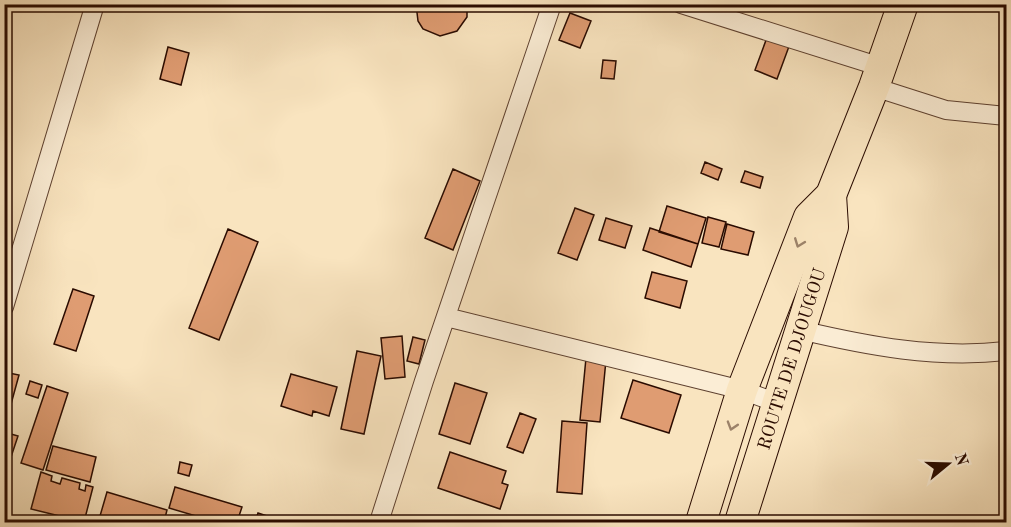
<svg xmlns="http://www.w3.org/2000/svg" width="1011" height="527" font-family="'Old Standard TT',serif">
<style>
.building{fill:#df9c72;stroke:#2a0b00;stroke-width:1.5}
.lines{fill:none;stroke-linecap:round;stroke-linejoin:round}
.minor-casing{stroke:#5e4130;stroke-width:20}
.trunk-casing{stroke:#2a0b00;stroke-width:32}
.minor{stroke:#fbedd5;stroke-width:18}
.trunk{stroke:#f9e4bf;stroke-width:30}
.oneway{stroke:#9c8269}
.labels{text-anchor:middle;stroke-width:5;stroke-linejoin:round;paint-order:stroke}
.street-label{font-size:18px;fill:#2a0b00;stroke:#fbedd5}
</style>
<rect width="100%" height="100%" fill="#f9e4bf"/>
<filter id="stains"><feTurbulence type="fractalNoise" baseFrequency=".00333" numOctaves="4"/><feColorMatrix values="0 0 0 0 .2 0 0 0 0 .09 0 0 0 0 .02 0 0 0 .5 -.17"/></filter>
<radialGradient id="worn" r=".72"><stop offset=".6" stop-color="#630" stop-opacity="0"/><stop offset="1" stop-color="#630" stop-opacity=".3"/></radialGradient>
<path class="building" d="M 416,4 L 467,4 L 467,17 L 457,31 L 440,36 L 423,29 L 418,21 Z
M 570,13 L 591,21 L 580,48 L 559,40 Z
M 769,32 L 791,41 L 777,79 L 755,70 Z
M 168,47 L 189,53 L 181,85 L 160,79 Z
M 603,60 L 616,61 L 614,79 L 601,78 Z
M 705,162 L 722,169 L 718,180 L 701,173 Z
M 453,169 L 480,181 L 453,250 L 425,238 Z
M 745,171 L 763,177 L 760,188 L 741,182 Z
M 667,206 L 706,218 L 698,244 L 659,232 Z
M 575,208 L 594,215 L 577,260 L 558,253 Z
M 708,217 L 726,222 L 719,247 L 702,243 Z
M 606,218 L 632,226 L 625,248 L 599,240 Z
M 727,224 L 754,232 L 748,255 L 721,249 Z
M 650,228 L 698,244 L 691,267 L 643,250 Z
M 228,229 L 258,242 L 219,340 L 189,328 Z
M 652,272 L 687,281 L 680,308 L 645,298 Z
M 73,289 L 94,296 L 76,351 L 54,344 Z
M 402,336 L 405,377 L 385,379 L 381,338 Z
M 413,337 L 425,340 L 419,364 L 407,361 Z
M 357,351 L 381,356 L 364,434 L 341,429 Z
M 586,358 L 606,360 L 600,422 L 580,420 Z
M 4,372 L 19,375 L 5,426 L 4,425 Z
M 291,374 L 337,387 L 329,416 L 313,411 L 312,416 L 281,406 Z
M 633,380 L 681,395 L 669,433 L 621,418 Z
M 30,381 L 42,385 L 38,398 L 26,394 Z
M 455,383 L 487,393 L 470,444 L 439,434 Z
M 47,386 L 68,393 L 43,470 L 21,463 Z
M 520,413 L 536,419 L 523,453 L 507,447 Z
M 562,421 L 587,423 L 582,494 L 557,492 Z
M 4,432 L 18,436 L 4,478 Z
M 53,446 L 96,457 L 90,482 L 46,470 Z
M 450,452 L 506,471 L 502,483 L 508,485 L 500,509 L 438,488 Z
M 180,462 L 192,465 L 189,476 L 178,473 Z
M 41,472 L 52,476 L 51,481 L 60,484 L 62,478 L 80,483 L 79,489 L 85,491 L 86,485 L 93,487 L 84,522 L 31,509 Z
M 175,487 L 242,507 L 237,522 L 216,522 L 169,508 Z
M 107,492 L 167,510 L 164,522 L 122,522 L 100,516 Z
M 258,513 L 285,522 L 255,522 Z"/>
<g class="lines">
<defs>
<path id="minor" d="M 681,4 L 881,67
M 874,87 L 946,110 L 1006,116
M 4,307 L 95,4
M 446,317 L 742,390 L 777,403
M 800,330 C 868,346 936,359 1006,351
M 379,522 L 424,381 L 552,4"/>
<g id="trunk">
<path d="M 701,522 L 742,390 L 809,217 L 831,195 L 874,87 L 903,4"/>
<path id="s1" d="M 740,522 L 833,227 L 831,195"/>
</g>
</defs>
<use href="#minor" class="minor-casing"/>
<use href="#trunk" class="trunk-casing"/>
<use href="#minor" class="minor"/>
<use href="#trunk" class="trunk"/>
</g>
<defs><path id="oneway-chevron" d="M-2-3.5L2.5 0L-2 3.5" fill="none" stroke-width="1.6" stroke-linecap="round" stroke-linejoin="round" transform="scale(1.5)"/></defs>
<g class="oneway">
<use href="#oneway-chevron" transform="translate(799 243) rotate(111)"/>
<use href="#oneway-chevron" transform="translate(732 426) rotate(107)"/>
</g>
<g class="labels">
<g class="street-label">
<text dy="6" stroke="none"><textPath href="#s1" startOffset="171">ROUTE DE DJOUGOU</textPath></text>
</g>
</g>
<rect width="1011" height="527" fill="none" stroke="#f9e4bf" stroke-width="24"/>
<rect x="6" y="6" width="999" height="515" fill="none" stroke="#2a0b00" stroke-width="3"/>
<rect x="12" y="12" width="987" height="503" fill="none" stroke="#2a0b00" stroke-width="1.5"/>
<g transform="translate(948 464) rotate(71)" stroke="#fbedd5" stroke-width="4.5" paint-order="stroke">
<path d="M0-4.5L10 22L0 15L-10 22Z" fill="#2a0b00"/>
<text y="-9" font-size="16" font-weight="bold" text-anchor="middle" fill="#2a0b00">N</text>
</g>
<rect width="100%" height="100%" filter="url(#stains)"/>
<rect width="100%" height="100%" fill="url(#worn)"/>
</svg>
